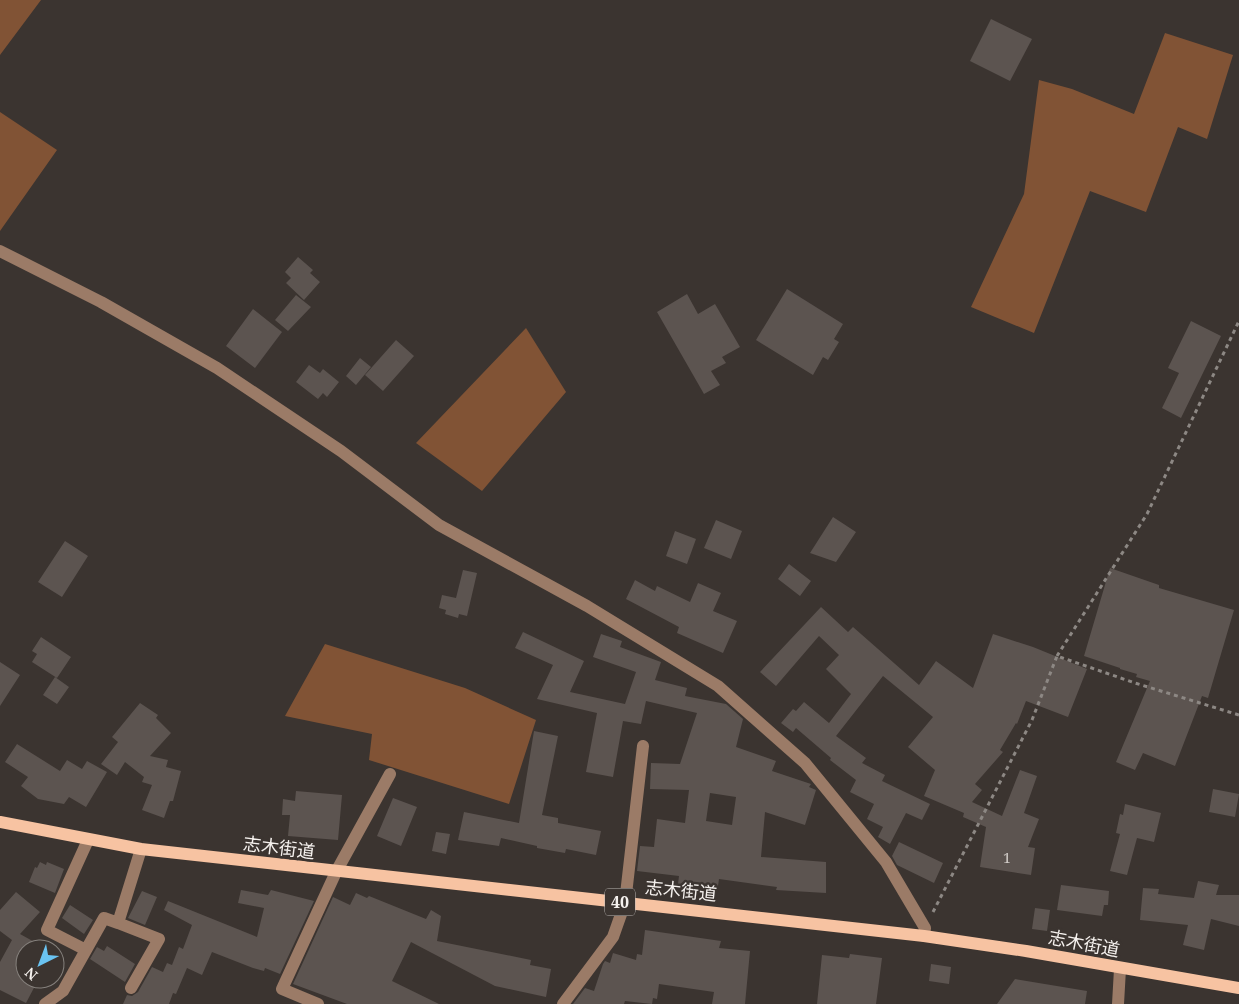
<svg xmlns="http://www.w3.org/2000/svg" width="1239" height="1004" font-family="'Noto Serif','Noto Sans JP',serif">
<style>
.green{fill:#815335}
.building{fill:#5c5450;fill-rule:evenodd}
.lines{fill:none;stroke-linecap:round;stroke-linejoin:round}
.path{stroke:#8d8884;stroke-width:3;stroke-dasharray:4 4;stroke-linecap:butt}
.minor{stroke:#9b7b67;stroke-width:12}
.major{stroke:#f7c3a2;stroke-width:12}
.labels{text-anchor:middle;stroke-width:5;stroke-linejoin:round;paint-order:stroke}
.number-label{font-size:15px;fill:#cfcac6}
.shield{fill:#3b3430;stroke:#bdb8b5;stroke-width:1}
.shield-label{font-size:16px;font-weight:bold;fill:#f5f1ee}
.street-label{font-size:18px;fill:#f5f1ee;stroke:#3b3430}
</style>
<rect width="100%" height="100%" fill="#3b3430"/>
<path class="green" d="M 0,0 L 41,0 L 0,55 Z
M 1165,33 L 1233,55 L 1207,139 L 1178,127 L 1146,212 L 1090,191 L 1034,333 L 971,307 L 1024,194 L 1039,80 L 1072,89 L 1134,114 Z
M 0,112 L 57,150 L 0,231 Z
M 526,328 L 566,392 L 482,491 L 416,443 Z
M 325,644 L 465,688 L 536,720 L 509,804 L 369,760 L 372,734 L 285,716 Z"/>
<path class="building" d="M 991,19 L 1032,39 L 1010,81 L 970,61 Z
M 298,257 L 313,270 L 310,273 L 320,282 L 304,300 L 286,283 L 291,278 L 285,272 Z
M 787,289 L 843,324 L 834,339 L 839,342 L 828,360 L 823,357 L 813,375 L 756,340 Z
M 687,294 L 698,314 L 715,304 L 740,347 L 722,357 L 726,363 L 711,371 L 720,385 L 704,394 L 657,312 Z
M 296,295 L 311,307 L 288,331 L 275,320 Z
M 253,309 L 282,332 L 255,368 L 226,346 Z
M 1191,321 L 1221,336 L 1181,418 L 1162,408 L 1179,373 L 1168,368 Z
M 396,340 L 414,356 L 383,391 L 365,375 Z
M 360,358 L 371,367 L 356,385 L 346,376 Z
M 309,365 L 320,373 L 323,369 L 339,382 L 327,397 L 323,393 L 318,399 L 296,382 Z
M 833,517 L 856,532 L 836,562 L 810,553 Z
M 716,520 L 742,531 L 731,559 L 704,548 Z
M 675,531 L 696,539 L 687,564 L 666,556 Z
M 65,541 L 88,556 L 62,597 L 38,582 Z
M 789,564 L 811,581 L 800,596 L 778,579 Z
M 1110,568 L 1159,585 L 1159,588 L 1234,610 L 1208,698 L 1202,696 L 1175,766 L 1143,753 L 1135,770 L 1116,762 L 1150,681 L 1136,677 L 1137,674 L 1120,669 L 1120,668 L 1084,656 Z
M 463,570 L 477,573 L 467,616 L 459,614 L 458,618 L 445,614 L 446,610 L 439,608 L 442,595 L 456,598 Z
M 635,580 L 655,591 L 657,586 L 690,602 L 698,583 L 721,593 L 713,611 L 737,621 L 723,653 L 677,633 L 679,627 L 626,599 Z
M 821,607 L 848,632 L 853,627 L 919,685 L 936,661 L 973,688 L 993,634 L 1033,647 L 1087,669 L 1068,717 L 1026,701 L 1017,724 L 1016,723 L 1000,750 L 1003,752 L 975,784 L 982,790 L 972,802 L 1002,816 L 1020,770 L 1037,776 L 1024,813 L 1039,819 L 1028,847 L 1035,848 L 1031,875 L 980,867 L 986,827 L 963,817 L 964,813 L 924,796 L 935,770 L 908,747 L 933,717 L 883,676 L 836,736 L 866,758 L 862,763 L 885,775 L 882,781 L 930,804 L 922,820 L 906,813 L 890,844 L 878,837 L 883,827 L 867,819 L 874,804 L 850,792 L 856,780 L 830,760 L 831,758 L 796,728 L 793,732 L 781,723 L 793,709 L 796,711 L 804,702 L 829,723 L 851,694 L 826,669 L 839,655 L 819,636 L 776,686 L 760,672 Z
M 523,632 L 584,661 L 570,692 L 625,704 L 636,672 L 593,657 L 601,634 L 622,641 L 620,647 L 661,662 L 655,680 L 687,688 L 685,696 L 726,704 L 743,719 L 736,747 L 776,761 L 772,771 L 811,784 L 809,787 L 816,790 L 805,825 L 765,812 L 761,857 L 826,862 L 826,893 L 776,890 L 777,887 L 719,879 L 718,886 L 700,884 L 700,887 L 678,884 L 679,876 L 637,871 L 640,846 L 654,847 L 657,819 L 685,823 L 689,790 L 650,789 L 651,763 L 680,764 L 697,713 L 646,701 L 641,724 L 623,721 L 613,777 L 586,772 L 597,713 L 537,699 L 553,665 L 515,648 ZM 710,793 L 736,797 L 732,825 L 706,821 Z
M 41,637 L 71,657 L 57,678 L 32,662 L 37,654 L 32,651 Z
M 0,662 L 20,675 L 0,706 Z
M 55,677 L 69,687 L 57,704 L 43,695 Z
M 140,703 L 158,715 L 156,718 L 171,733 L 150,756 L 168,760 L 166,767 L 181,771 L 173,801 L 170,801 L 164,818 L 142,810 L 152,785 L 142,782 L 144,777 L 125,762 L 117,775 L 101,764 L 118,742 L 112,737 Z
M 534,731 L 558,736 L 542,815 L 558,818 L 558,823 L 601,831 L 596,855 L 566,849 L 565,853 L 537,848 L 537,846 L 501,838 L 499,846 L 458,840 L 464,812 L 519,823 Z
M 17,744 L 60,771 L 67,760 L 82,769 L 87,761 L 107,772 L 86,807 L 69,797 L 64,804 L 38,799 L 21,786 L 28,777 L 5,762 Z
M 1213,789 L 1239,794 L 1235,817 L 1209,812 Z
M 296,791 L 342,795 L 338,840 L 288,836 L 290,815 L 282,815 L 283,799 L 295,801 Z
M 393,798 L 417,807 L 401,846 L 377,836 Z
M 1125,804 L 1161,813 L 1154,842 L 1137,838 L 1127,875 L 1110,871 L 1120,834 L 1116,833 L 1120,814 L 1123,815 Z
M 436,832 L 450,834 L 446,854 L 432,851 Z
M 899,842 L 943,863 L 934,883 L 897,865 L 892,856 Z
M 40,862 L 46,865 L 47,862 L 64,869 L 55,893 L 29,882 L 35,867 L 37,868 Z
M 1198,881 L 1219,885 L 1216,895 L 1239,895 L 1239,926 L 1211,919 L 1204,950 L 1183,945 L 1188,925 L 1140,920 L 1143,888 L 1159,889 L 1158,894 L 1194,898 Z
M 1061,885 L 1109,891 L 1108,905 L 1104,905 L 1102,916 L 1057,910 Z
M 241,890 L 268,895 L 271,890 L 314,901 L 280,974 L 265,968 L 264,971 L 253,968 L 212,952 L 202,975 L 187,968 L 176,994 L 173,993 L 169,1004 L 123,1004 L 127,995 L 132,996 L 138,992 L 152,967 L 163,972 L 167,963 L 172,965 L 179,947 L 183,949 L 192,925 L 164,910 L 168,901 L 257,937 L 264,908 L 238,903 Z
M 142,891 L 157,897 L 145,925 L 128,918 Z
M 16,892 L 40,912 L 20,934 L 47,949 L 25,949 L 25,979 L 37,982 L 26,1003 L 0,990 L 0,962 L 12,940 L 0,931 L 0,910 Z
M 356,893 L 367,898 L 369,896 L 426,919 L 431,910 L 441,916 L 437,941 L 531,960 L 530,965 L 551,969 L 546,997 L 495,986 L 411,942 L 392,981 L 439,1004 L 347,1004 L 293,984 L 333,897 L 350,905 Z
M 70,905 L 93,920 L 84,934 L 62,918 Z
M 1035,908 L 1050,910 L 1047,931 L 1032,929 Z
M 645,930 L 721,941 L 719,948 L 750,951 L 745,1004 L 712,1004 L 714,992 L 659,984 L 657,999 L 653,998 L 652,1004 L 625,1001 L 624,1004 L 573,1004 L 585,988 L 594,991 L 603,964 L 605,961 L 610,963 L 613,953 L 636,960 L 637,954 L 642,955 Z
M 107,946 L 135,964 L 125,982 L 90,959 L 97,947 L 104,951 Z
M 850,954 L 882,958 L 876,1004 L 817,1004 L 822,955 L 849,958 Z
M 931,964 L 951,967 L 949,984 L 929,981 Z
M 1015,979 L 1087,991 L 1085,1004 L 997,1004 Z"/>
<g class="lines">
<path class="path" d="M 1057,656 L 1147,514 L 1239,321
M 933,912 L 1032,720 L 1057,656 L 1135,683 L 1239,715"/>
<path class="minor" d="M 0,251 L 101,302 L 217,368 L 341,451 L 439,525 L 587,606 L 718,686 L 805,763 L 886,862 L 925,928 L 924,936
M 86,950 L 47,930 L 88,840
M 131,988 L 159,939 L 118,923 L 141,849
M 45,1004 L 63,991 L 104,918 L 118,923
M 318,1004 L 282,989 L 336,872 L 390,774
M 563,1004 L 613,937 L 625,903 L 643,746
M 1118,1004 L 1120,969"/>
<path class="major" d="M 0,822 L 141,849 L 924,936 L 1026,951 L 1239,988"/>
</g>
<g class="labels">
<g class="number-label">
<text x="1007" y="863">1</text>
</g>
<rect class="shield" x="605" y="888.5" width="30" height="27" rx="4"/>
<g class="shield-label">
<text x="620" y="908">40</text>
</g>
<g class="street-label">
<text transform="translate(279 848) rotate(7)" y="6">志木街道</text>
<text transform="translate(681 891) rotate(6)" y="6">志木街道</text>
<text transform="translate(1084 944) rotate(11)" y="6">志木街道</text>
</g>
</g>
<g transform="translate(40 964) rotate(222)"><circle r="24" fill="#3b3430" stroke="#85807c"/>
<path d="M0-4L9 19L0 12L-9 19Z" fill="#6ac3f1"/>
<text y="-8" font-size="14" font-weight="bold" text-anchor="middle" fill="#f5f1ee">N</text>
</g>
</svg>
